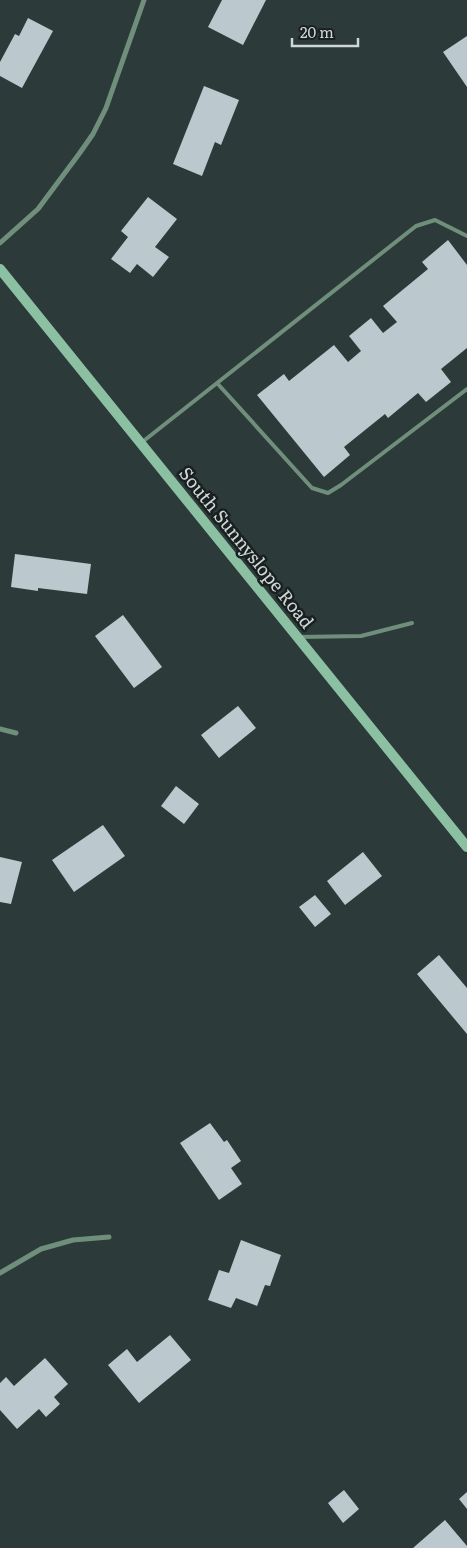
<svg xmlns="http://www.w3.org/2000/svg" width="467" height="1548" font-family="Literata,serif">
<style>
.building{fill:#bbc8ce}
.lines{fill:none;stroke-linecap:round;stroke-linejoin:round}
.lane{stroke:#6f8f7c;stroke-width:4}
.street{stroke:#6f8f7c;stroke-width:5}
.secondary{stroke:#8cc0a2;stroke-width:10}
.labels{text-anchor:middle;stroke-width:5;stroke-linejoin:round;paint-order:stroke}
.street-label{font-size:18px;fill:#cfd7d7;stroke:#1a2020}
</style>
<rect width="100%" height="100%" fill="#2d3a3a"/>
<path class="building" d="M 222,0 L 266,0 L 243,45 L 208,27 Z
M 28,18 L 53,31 L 22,88 L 0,76 L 0,62 L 15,34 L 19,36 Z
M 467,36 L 467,87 L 443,52 Z
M 204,86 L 239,100 L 221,145 L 215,142 L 202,176 L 173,164 Z
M 148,197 L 177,219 L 155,247 L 169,257 L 153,277 L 137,264 L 130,273 L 111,259 L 128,237 L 121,231 Z
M 448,240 L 467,265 L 467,348 L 441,369 L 451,382 L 426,402 L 418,393 L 388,418 L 385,414 L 344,447 L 350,455 L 324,477 L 257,395 L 284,374 L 289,381 L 334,345 L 348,362 L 361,351 L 349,336 L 371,318 L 383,333 L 397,322 L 383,306 L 428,269 L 422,262 Z
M 15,554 L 91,564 L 87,594 L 38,588 L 38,591 L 11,587 Z
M 123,615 L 162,667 L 134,688 L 95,636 Z
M 238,706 L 256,728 L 219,758 L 201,735 Z
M 176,786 L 199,804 L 184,824 L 161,806 Z
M 103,825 L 125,856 L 74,892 L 52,860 Z
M 363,852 L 382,876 L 345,905 L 327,881 Z
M 0,857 L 22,862 L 11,904 L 0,902 Z
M 315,895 L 331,914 L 315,927 L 299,907 Z
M 439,955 L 467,988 L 467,1034 L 417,974 Z
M 210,1123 L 224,1142 L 227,1140 L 241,1161 L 231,1168 L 242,1184 L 219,1200 L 180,1143 Z
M 241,1240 L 281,1255 L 270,1286 L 265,1285 L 257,1306 L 236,1298 L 231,1308 L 208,1300 L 219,1270 L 229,1273 Z
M 170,1335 L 191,1360 L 139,1403 L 108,1365 L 127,1349 L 137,1362 Z
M 45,1358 L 68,1384 L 54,1397 L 60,1404 L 46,1417 L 39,1409 L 17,1429 L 0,1410 L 0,1383 L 6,1377 L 14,1386 Z
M 344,1490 L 359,1509 L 343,1523 L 328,1503 Z
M 467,1492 L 467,1509 L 459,1499 Z
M 445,1520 L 467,1546 L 467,1548 L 413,1548 Z"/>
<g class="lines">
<path class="lane" d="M 217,383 L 312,488 L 328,493 L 341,485 L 467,389
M 141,443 L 416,226 L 435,220 L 467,236
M 299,637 L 361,636 L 412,623"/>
<path class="street" d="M 0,243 L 38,209 L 79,154 L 93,134 L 106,108 L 144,0
M 0,729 L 16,733
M 0,1273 L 41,1249 L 73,1240 L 109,1237"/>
<path class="secondary" d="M 0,269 L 467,847"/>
</g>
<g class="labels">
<g class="street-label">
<text transform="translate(246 548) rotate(51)" y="6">South Sunnyslope Road</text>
</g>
</g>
<path d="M292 38v8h66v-8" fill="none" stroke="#cfd7d7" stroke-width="2.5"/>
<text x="300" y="38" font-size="15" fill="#cfd7d7" stroke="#1a2020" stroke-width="4" paint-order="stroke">20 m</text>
</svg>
